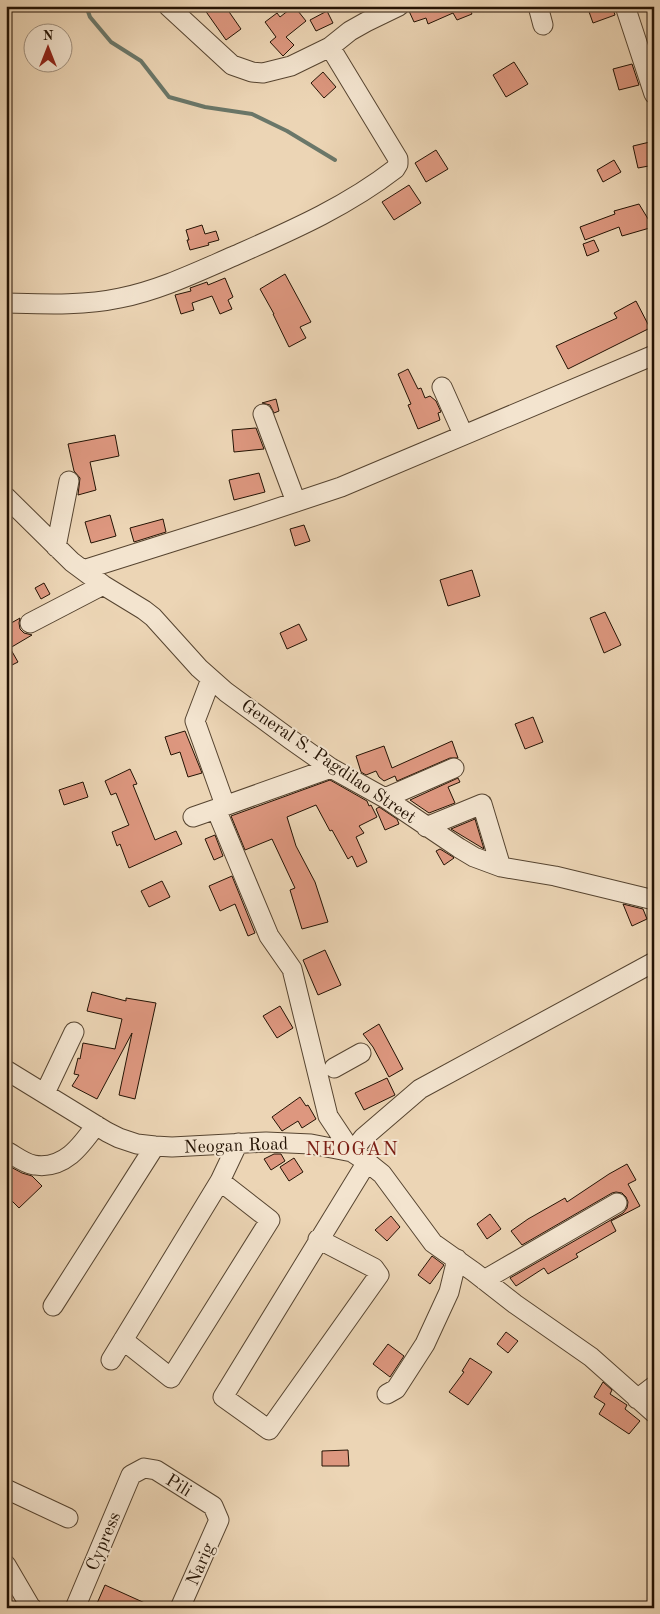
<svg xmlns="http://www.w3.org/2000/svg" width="660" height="1614" font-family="'Old Standard TT',serif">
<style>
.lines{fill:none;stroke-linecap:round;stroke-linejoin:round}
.stream{stroke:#6a7769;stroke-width:4}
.building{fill:#dd977f;stroke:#241304}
.minor-casing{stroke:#564430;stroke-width:21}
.minor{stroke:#f3e4cf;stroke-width:19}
.labels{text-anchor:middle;stroke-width:4;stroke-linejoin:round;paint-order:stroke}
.street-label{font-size:18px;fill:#241304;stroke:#f3e4cf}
.quarter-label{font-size:20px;letter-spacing:1px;fill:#7a1f14;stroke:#f3e4cf}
</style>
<rect width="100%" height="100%" fill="#ecd5b5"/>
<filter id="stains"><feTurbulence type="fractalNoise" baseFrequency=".004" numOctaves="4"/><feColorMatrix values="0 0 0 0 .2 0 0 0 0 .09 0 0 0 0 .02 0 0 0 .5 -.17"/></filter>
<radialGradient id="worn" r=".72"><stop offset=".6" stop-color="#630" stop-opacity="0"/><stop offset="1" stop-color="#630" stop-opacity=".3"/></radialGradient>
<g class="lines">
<path class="stream" d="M 86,6 L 90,17 L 111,42 L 141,61 L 169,97 L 205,107 L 252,114 L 287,131 L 335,160"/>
</g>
<path class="building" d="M 202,6 L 225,6 L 241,29 L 226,40 Z
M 294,6 L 306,21 L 286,37 L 294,45 L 283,56 L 270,42 L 276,37 L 265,22 L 277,13 L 280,17 Z
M 410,6 L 468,6 L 472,14 L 457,20 L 453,13 L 428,24 L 426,18 L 414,22 L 409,11 Z
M 587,6 L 612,6 L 615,15 L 593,23 Z
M 327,11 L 333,23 L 316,31 L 310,20 Z
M 514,62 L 528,84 L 506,97 L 493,75 Z
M 632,64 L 639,85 L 619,90 L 613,69 Z
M 323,72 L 336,87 L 324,98 L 311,83 Z
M 654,141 L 654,165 L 638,168 L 633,146 Z
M 436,150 L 448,169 L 426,182 L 415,163 Z
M 614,160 L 621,172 L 603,182 L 597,170 Z
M 409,185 L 421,203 L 394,220 L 382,202 Z
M 639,204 L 653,227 L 622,236 L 619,227 L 585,240 L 580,227 L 615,214 L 614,211 Z
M 202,225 L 205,234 L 216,231 L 219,240 L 208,243 L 209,245 L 190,250 L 187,240 L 189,240 L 186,230 Z
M 594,240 L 599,251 L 587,256 L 583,244 Z
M 285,274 L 311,322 L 300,327 L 306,338 L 289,347 L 273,314 L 274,314 L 260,289 Z
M 225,278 L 233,297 L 228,300 L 232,309 L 220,314 L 212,296 L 192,303 L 194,310 L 181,314 L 175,295 L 191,291 L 190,288 L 207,282 L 208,285 Z
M 636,301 L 650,328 L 568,369 L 556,346 L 617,318 L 614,313 Z
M 408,369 L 418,389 L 421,388 L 425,398 L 430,396 L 436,401 L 441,412 L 438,413 L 440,420 L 418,429 L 408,405 L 411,404 L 398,374 Z
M 276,399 L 279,411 L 274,413 L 270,405 L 262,403 Z
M 256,428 L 264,449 L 234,452 L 232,430 Z
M 115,435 L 119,456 L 90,462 L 96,490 L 78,495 L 80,478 L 74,471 L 68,444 Z
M 259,473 L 265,492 L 234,500 L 229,480 Z
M 110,515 L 116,536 L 91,543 L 85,522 Z
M 163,519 L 166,532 L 134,542 L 130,528 Z
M 304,525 L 310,541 L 295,546 L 290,529 Z
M 472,570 L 480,596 L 448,606 L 440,580 Z
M 44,583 L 50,594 L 41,599 L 35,588 Z
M 605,612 L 621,645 L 604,653 L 590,618 Z
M 20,618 L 19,623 L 20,629 L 24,633 L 32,635 L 10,648 L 18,662 L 6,668 L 6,626 Z
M 299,624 L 307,640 L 287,649 L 280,633 Z
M 533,717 L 543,742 L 525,749 L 515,724 Z
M 185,731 L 202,773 L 188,777 L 180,752 L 171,755 L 165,737 Z
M 452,741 L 458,758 L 450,758 L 397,781 L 395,776 L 384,781 L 379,777 L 376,771 L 366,775 L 361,772 L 356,756 L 384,746 L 392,768 Z
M 130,769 L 137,784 L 133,785 L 155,840 L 176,831 L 182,844 L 129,868 L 120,844 L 117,846 L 112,832 L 129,825 L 128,823 L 116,793 L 111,795 L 105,781 Z
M 458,778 L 460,782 L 448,787 L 455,803 L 429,813 L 410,800 Z
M 330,780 L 367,801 L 369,806 L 371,805 L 377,817 L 359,826 L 364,833 L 356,837 L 367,862 L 357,867 L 352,856 L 348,859 L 332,830 L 330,831 L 316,805 L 287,817 L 296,846 L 315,882 L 328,922 L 302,929 L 290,890 L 295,888 L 272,839 L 245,850 L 231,816 Z
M 83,782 L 88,797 L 64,805 L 59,790 Z
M 379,807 L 397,819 L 399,824 L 385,830 L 376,809 Z
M 475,819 L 484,849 L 451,829 Z
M 215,835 L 223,856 L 214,860 L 205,839 Z
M 440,849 L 453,857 L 454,858 L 444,865 L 436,851 Z
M 232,876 L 255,933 L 248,936 L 235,904 L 220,911 L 209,886 Z
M 162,881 L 170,897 L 149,907 L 141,891 Z
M 623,904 L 643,909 L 647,919 L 632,926 Z
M 325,950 L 341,985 L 318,995 L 303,960 Z
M 92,992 L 126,1001 L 126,998 L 156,1003 L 135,1099 L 119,1095 L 132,1033 L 97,1099 L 72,1086 L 79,1075 L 74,1074 L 78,1058 L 80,1059 L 83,1043 L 115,1049 L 122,1019 L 87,1011 Z
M 280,1006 L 293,1028 L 277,1038 L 263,1016 Z
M 379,1024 L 403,1069 L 389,1077 L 373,1047 L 363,1034 Z
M 387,1078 L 395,1095 L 364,1110 L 355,1093 Z
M 300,1097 L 306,1106 L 308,1105 L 316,1119 L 302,1128 L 298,1121 L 282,1131 L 272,1117 Z
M 274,1154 L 281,1154 L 285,1161 L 271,1170 L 264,1159 Z
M 294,1158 L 303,1172 L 289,1181 L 280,1167 Z
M 627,1164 L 636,1180 L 628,1184 L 640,1206 L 611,1221 L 616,1231 L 576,1254 L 578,1257 L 548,1274 L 544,1268 L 516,1286 L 510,1278 L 623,1213 L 627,1208 L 628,1202 L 626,1197 L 622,1193 L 616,1192 L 612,1193 L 522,1245 L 511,1231 L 528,1219 L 565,1198 L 567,1202 L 609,1174 Z
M 9,1166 L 22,1173 L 32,1176 L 42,1186 L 19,1208 L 6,1195 L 6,1169 Z
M 490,1214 L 501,1229 L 487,1239 L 477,1224 Z
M 391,1216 L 400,1227 L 387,1241 L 375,1230 Z
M 432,1256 L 444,1265 L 430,1284 L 418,1275 Z
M 506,1332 L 518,1341 L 508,1353 L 497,1344 Z
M 388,1344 L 404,1356 L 390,1377 L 373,1364 Z
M 470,1358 L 492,1372 L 468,1405 L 449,1392 L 464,1372 L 462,1371 Z
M 603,1382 L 612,1390 L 610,1394 L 627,1405 L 625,1409 L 640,1421 L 629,1434 L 599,1414 L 605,1404 L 594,1397 Z
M 348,1450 L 349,1466 L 322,1466 L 322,1451 Z
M 105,1585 L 156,1608 L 95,1608 Z"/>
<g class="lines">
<defs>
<path id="minor" d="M 168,6 L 232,65 L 252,72 L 263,73 L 291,66 L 330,47 L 350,31 L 366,22 L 399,6
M 538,6 L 543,25
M 625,6 L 654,94
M 6,303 C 44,304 83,306 120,298 C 160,290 197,272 234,256 C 290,231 346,207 395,169 L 398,164 L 398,159 L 330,47
M 442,387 L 463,434
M 263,414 L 296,502
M 6,497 L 72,562 L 103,585 L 144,610 L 153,617 L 199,668 L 226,692 L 290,739 L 331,768 L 385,798 L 459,848 L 474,857 L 501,867 L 555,876 L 654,900
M 56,547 L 69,481
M 83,570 L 251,517 L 341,487 L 654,355
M 30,623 L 103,585
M 211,679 L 195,721 L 225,805
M 331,768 L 216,809 L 269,936 L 292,969 L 328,1116 L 352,1152 L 363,1138 L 420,1089 L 654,962
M 385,798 L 454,768
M 193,817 L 216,809
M 426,827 L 482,804 L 501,867
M 334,1068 L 361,1053
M 6,1070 L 107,1132 L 119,1138 L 137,1144 L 155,1146 L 172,1147 L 266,1142 L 311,1144 L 352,1152 L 367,1162 L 382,1174 L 433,1243 L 474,1272 L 515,1304 L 591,1357 L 654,1413
M 45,1093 L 74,1032
M 6,1151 C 14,1155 25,1164 34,1165 C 64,1170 81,1146 96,1125
M 318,1239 L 374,1268 L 379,1275 L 269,1430 L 223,1397 L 367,1162
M 484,1280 L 617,1203
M 53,1306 L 155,1146
M 123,1340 L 171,1378 L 270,1220 L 220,1181
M 111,1360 L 220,1181 L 238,1143
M 387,1394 L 396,1389 L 425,1344 L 449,1292 L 457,1259
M 637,1399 L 654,1386
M 6,1489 L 68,1518
M 6,1565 L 30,1606 L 32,1608
M 75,1608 L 131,1475 L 144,1468 L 156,1470 L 213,1506 L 219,1520 L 180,1608"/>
</defs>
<use href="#minor" class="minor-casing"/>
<use href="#minor" class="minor"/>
</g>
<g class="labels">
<g class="street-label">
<text transform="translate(329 761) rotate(34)" y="6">General S. Pagdilao Street</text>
<text transform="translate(236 1145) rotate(-2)" y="6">Neogan Road</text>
<text transform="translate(179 1485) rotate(32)" y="6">Pili</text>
<text transform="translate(103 1541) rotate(-67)" y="6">Cypress</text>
<text transform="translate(200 1564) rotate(-66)" y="6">Narig</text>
</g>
<g class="quarter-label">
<text x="352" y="1155">NEOGAN</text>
</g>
</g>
<rect width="660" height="1614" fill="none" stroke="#ecd5b5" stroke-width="25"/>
<rect x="8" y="8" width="645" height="1599" fill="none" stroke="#241304" stroke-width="2.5"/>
<rect x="12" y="12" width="635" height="1589" fill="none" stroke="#241304"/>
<g transform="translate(48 48)"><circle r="24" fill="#f3e4cf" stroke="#a0907e"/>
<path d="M0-4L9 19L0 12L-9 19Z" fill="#8f2418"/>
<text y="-8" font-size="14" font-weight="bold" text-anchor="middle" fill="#241304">N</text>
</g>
<rect width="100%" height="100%" filter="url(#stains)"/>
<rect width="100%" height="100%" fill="url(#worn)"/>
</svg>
